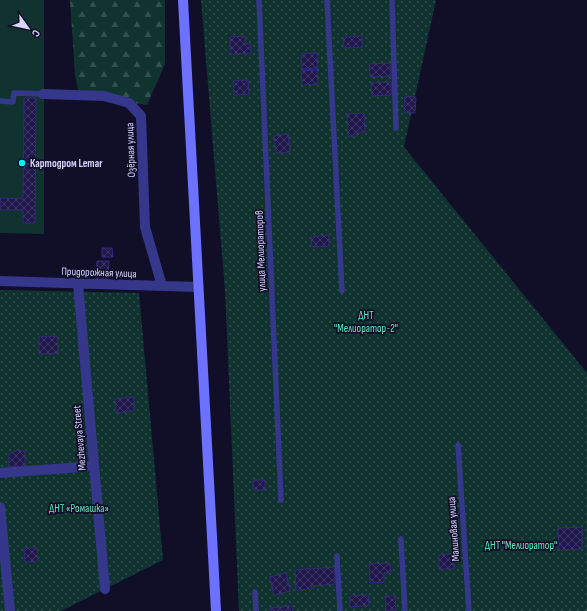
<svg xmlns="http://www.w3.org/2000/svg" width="587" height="611" font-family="'Sofia Sans Condensed',sans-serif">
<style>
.forest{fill:url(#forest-firs)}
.park{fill:#103330}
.garden{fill:url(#garden-dots)}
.building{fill:url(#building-cross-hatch);stroke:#342979}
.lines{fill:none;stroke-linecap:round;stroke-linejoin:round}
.service{stroke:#35378b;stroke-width:5.5}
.minor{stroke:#35378b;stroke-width:10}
.secondary{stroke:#6c71ff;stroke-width:10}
.poi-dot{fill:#01f4ff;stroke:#110e28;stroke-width:1.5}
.labels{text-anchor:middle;stroke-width:3.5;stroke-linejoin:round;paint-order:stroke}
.street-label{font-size:11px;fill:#d8d5ff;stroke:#110e28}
.poi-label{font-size:11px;font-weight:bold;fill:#d8d5ff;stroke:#110e28;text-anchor:start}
.park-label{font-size:11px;fill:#57e9bc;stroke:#110e28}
</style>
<defs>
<pattern id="forest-firs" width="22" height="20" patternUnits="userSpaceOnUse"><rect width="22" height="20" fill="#103330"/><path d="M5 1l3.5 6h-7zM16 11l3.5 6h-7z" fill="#32504f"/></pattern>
<pattern id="garden-dots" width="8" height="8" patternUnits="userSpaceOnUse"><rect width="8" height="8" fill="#103330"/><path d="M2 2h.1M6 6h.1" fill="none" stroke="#32504f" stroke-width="1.8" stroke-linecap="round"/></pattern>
<pattern id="building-cross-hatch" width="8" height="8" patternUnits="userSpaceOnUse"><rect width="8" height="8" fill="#20184b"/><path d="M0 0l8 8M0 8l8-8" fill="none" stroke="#403966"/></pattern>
</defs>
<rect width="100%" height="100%" fill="#110e28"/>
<path class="forest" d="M 70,0 L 165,0 L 165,64 L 147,105 L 79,95 L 75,75 Z"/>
<path class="park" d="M 0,0 L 44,0 L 44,234 L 0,233 Z"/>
<path class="garden" d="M 201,0 L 436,0 L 404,147 L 587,373 L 587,611 L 239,611 L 225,290 Z
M 0,290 L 139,293 L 163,560 L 61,611 L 0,611 Z"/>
<path class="building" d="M 245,36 L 245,44 L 250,44 L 251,53 L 231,54 L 230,37 Z
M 362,36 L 362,47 L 344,48 L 343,37 Z
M 317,53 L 317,68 L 302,69 L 301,54 Z
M 390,63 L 391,76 L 370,77 L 369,64 Z
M 317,70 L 318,84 L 302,85 L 301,71 Z
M 248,80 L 249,94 L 234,95 L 233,81 Z
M 391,82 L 391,95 L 372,96 L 371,83 Z
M 405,96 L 416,97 L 415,113 L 404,112 Z
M 24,98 L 36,98 L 35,223 L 23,223 L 23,210 L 0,210 L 0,198 L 23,199 Z
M 364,113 L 365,132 L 356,132 L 356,136 L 348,136 L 347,114 Z
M 288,134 L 290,152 L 276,153 L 274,136 Z
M 329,235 L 329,246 L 312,247 L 311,237 Z
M 102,248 L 112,248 L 113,257 L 102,257 Z
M 97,261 L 109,261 L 108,280 L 96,280 Z
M 57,336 L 58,353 L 39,354 L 39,337 Z
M 134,397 L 134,411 L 116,413 L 115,399 Z
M 19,450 L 25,452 L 25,466 L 9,467 L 9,454 Z
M 253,480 L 265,480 L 265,490 L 253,490 Z
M 582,527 L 582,549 L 559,550 L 558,528 Z
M 24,548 L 37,548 L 38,561 L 25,562 Z
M 454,554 L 454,569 L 439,569 L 439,555 Z
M 390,563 L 391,573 L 384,573 L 384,582 L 370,583 L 369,564 Z
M 334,567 L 335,584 L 311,586 L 312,589 L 296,590 L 295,570 Z
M 286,573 L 290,591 L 274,595 L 270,577 Z
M 368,595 L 369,605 L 350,607 L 350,596 Z
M 385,596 L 395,596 L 396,611 L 386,611 Z
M 292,606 L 293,611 L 270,611 L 270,608 Z"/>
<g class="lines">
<path class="service" d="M 259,0 L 281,500
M 327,0 L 342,291
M 392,0 L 396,128
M 0,101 L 13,102 L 14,93 L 43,94
M 458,445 L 469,611
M 401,539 L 405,611
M 337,556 L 340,611
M 255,592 L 256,611"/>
<path class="minor" d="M 43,94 L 104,96 L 129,103 L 141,116 L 145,227 L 162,286
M 0,281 L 198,287
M 78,284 L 105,589
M 0,473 L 94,466
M 0,507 L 10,611"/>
<path class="secondary" d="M 183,0 L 216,611"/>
</g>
<circle class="poi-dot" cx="22" cy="163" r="4"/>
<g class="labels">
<g class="street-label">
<text transform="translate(130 150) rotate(-92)" y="4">Озёрная улица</text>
<text transform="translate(260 251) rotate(-92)" y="4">улица Мелиораторов</text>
<text transform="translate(99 272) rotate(2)" y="4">Придорожная улица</text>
<text transform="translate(79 438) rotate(-95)" y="4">Mezhevaya Street</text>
<text transform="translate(453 529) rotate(-94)" y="4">Малиновая улица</text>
</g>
<g class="poi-label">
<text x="30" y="167">Картодром Lemar</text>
</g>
<g class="park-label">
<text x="366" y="319">ДНТ<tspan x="366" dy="13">"Мелиоратор-2"</tspan></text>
<text x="79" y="512">ДНТ «Ромашка»</text>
<text x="521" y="549">ДНТ "Мелиоратор"</text>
</g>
</g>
<g transform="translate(28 28) rotate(123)" stroke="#110e28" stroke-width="3" paint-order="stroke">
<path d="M0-3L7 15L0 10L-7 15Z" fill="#d8d5ff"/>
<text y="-6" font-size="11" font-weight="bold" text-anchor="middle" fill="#d8d5ff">С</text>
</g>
</svg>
